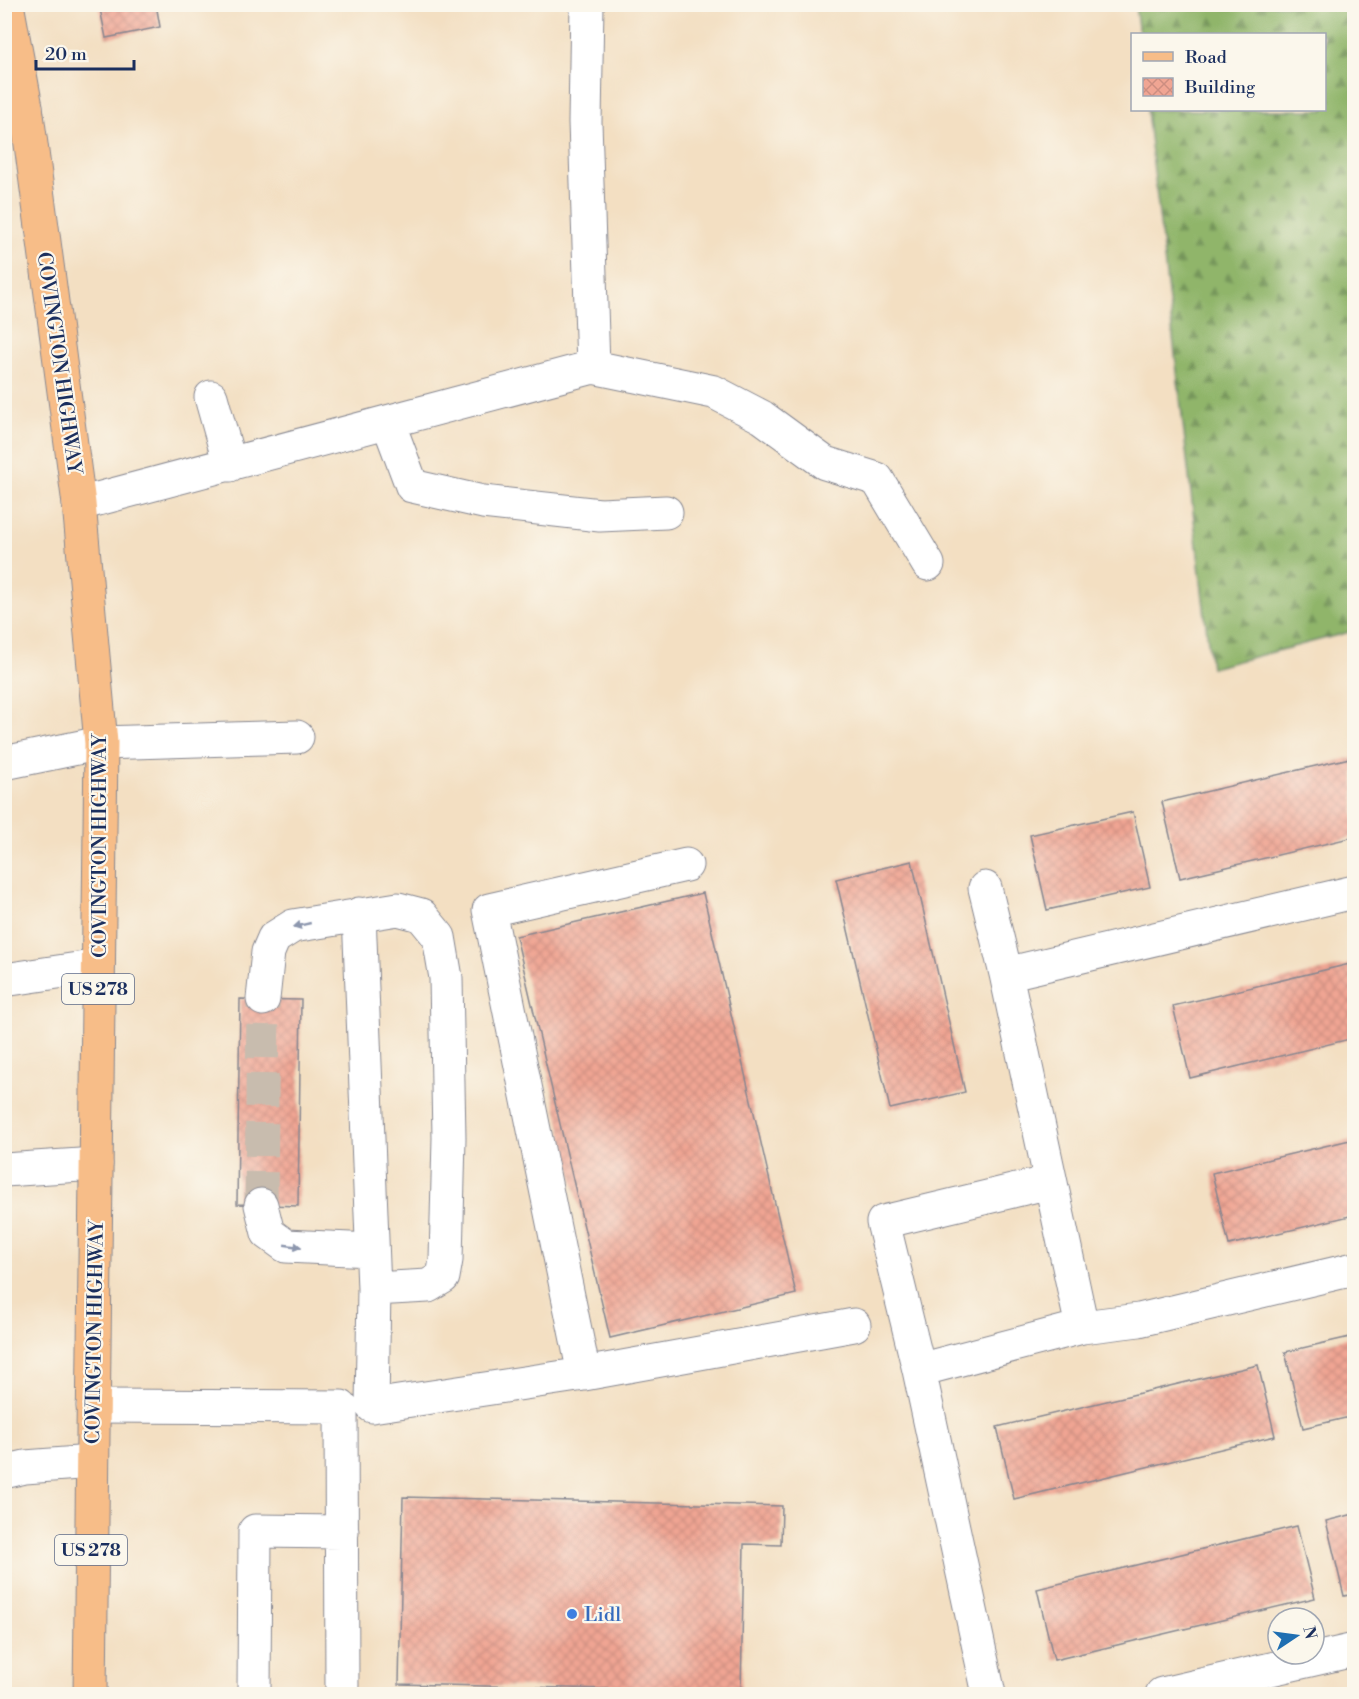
<svg xmlns="http://www.w3.org/2000/svg" width="1359" height="1699" font-family="'Libre Bodoni',serif">
<style>
.forest{fill:url(#forest-firs);stroke:#567264;stroke-width:1.5}
.building{fill:url(#building-cross-hatch)}
.lines{fill:none;stroke-linecap:round;stroke-linejoin:round}
.minor-tunnel{stroke:#c8bcae;stroke-width:33;stroke-dasharray:33 16;stroke-linecap:butt}
.minor-casing{stroke:#878790;stroke-width:35}
.major-casing{stroke:#878790;stroke-width:35}
.minor{stroke:#fff;stroke-width:33}
.major{stroke:#f7bd88;stroke-width:33}
.oneway{fill:#8d97ae}
.shop-dot{fill:#3f7fe0;stroke:#fbf7ec;stroke-width:2}
.labels{text-anchor:middle;stroke-width:4.5;stroke-linejoin:round;paint-order:stroke}
.shield{fill:#fbf7ec;stroke:#5e6b89;stroke-width:1.5}
.shield-label{font-size:18px;font-weight:bold;fill:#1b2f5e}
.street-label{font-size:20px;fill:#1b2f5e;stroke:#fbf7ec}
.shop-label{font-size:20px;fill:#366cbe;stroke:#fbf7ec;text-anchor:start}
</style>
<defs>
<pattern id="forest-firs" width="22" height="20" patternUnits="userSpaceOnUse" patternTransform="scale(1.5)"><rect width="22" height="20" fill="#90b56a"/><path d="M5 1l3.5 6h-7zM16 11l3.5 6h-7z" fill="#75945a"/></pattern>
<pattern id="building-cross-hatch" width="8" height="8" patternUnits="userSpaceOnUse" patternTransform="scale(1.5)"><rect width="8" height="8" fill="#f0a593"/><path d="M0 0l8 8M0 8l8-8" fill="none" stroke="#cd8e81"/></pattern>
</defs>
<rect width="100%" height="100%" fill="#fbf7ec"/>
<filter id="ink" filterUnits="userSpaceOnUse"><feTurbulence type="fractalNoise" baseFrequency=".0167" numOctaves="2"/><feDisplacementMap in="SourceGraphic" scale="12" xChannelSelector="R" yChannelSelector="G"/><feConvolveMatrix kernelMatrix="1 2 1 2 8 2 1 2 1" color-interpolation-filters="sRGB"/></filter>
<filter id="wash" filterUnits="userSpaceOnUse"><feTurbulence type="fractalNoise" baseFrequency=".008" numOctaves="4" result="noise"/><feDisplacementMap in="SourceGraphic" scale="24" xChannelSelector="R" yChannelSelector="G"/><feGaussianBlur stdDeviation="1.35" result="paint"/><feColorMatrix in="noise" values="0 0 0 0 0 0 0 0 0 0 0 0 0 0 0 0 0 1.4 0 .05"/><feComposite in="paint" operator="in"/></filter>
<g filter="url(#wash)">
<rect width="100%" height="100%" fill="#f3dfc2"/>
<path class="forest" d="M 1135,5 L 1354,5 L 1354,631 L 1211,668 L 1147,110 L 1324,110 L 1324,34 L 1139,34 Z"/>
<g id="blocks">
<path class="building" d="M 99,4 L 156,4 L 160,27 L 106,38 Z
M 1354,757 L 1354,837 L 1180,878 L 1162,802 Z
M 1133,812 L 1150,887 L 1047,910 L 1030,835 Z
M 912,861 L 965,1092 L 890,1109 L 836,879 Z
M 703,893 L 796,1294 L 610,1338 L 516,936 Z
M 1354,963 L 1354,1038 L 1190,1078 L 1173,1006 Z
M 240,999 L 301,1000 L 298,1206 L 237,1204 Z
M 1354,1139 L 1354,1215 L 1229,1245 L 1212,1173 Z
M 1354,1336 L 1354,1416 L 1303,1428 L 1285,1352 Z
M 1258,1365 L 1275,1436 L 1014,1499 L 997,1427 Z
M 403,1497 L 782,1506 L 781,1545 L 744,1544 L 741,1692 L 399,1684 Z
M 1354,1514 L 1354,1594 L 1344,1596 L 1326,1521 Z
M 1297,1526 L 1315,1598 L 1054,1660 L 1037,1589 Z"/>
</g>
</g>
<g filter="url(#ink)">
<use href="#blocks" fill-opacity="0" stroke="#878790" stroke-width="1.5"/>
<g class="lines">
<path class="minor-tunnel" d="M 261,1205 L 263,999"/>
<defs>
<path id="minor" d="M 587,4 L 585,122 L 593,367
M 4,112 L 26,107
M 211,397 L 230,465
M 388,422 L 412,486 L 483,502 L 600,515 L 666,512
M 79,504 L 593,367 L 714,392 L 762,417 L 825,463 L 877,479 L 928,564
M 4,763 L 101,743 L 297,737
M 985,888 L 1006,974
M 359,914 L 374,1289 L 372,1406 L 584,1374 L 854,1325
M 4,980 L 98,966
M 263,999 L 268,952 L 274,938 L 293,926 L 398,909 L 421,915 L 439,937 L 446,978 L 449,1138 L 446,1260 L 443,1277 L 428,1286 L 374,1289
M 4,1170 L 96,1164
M 261,1205 L 268,1233 L 286,1246 L 371,1250
M 1082,1327 L 1139,1320 L 1354,1269
M 919,1370 L 883,1222 L 1050,1182
M 584,1374 L 489,910 L 686,865
M 93,1406 L 341,1407 L 342,1694
M 4,1472 L 25,1467 L 92,1462
M 254,1694 L 255,1531 L 342,1532
M 989,1694 L 919,1370 L 1082,1327 L 1006,974 L 1354,892
M 1162,1694 L 1354,1650"/>
<path id="major" d="M 7,4 L 26,107 L 79,504 L 101,743 L 90,1694"/>
</defs>
<use href="#minor" class="minor-casing"/>
<use href="#major" class="major-casing"/>
<use href="#minor" class="minor"/>
<use href="#major" class="major"/>
</g>
<defs><path id="oneway-solid" d="M-6-.8H1V-3.2L6.5 0L1 3.2V.8H-6Z" transform="scale(1.5)"/></defs>
<g class="oneway">
<use href="#oneway-solid" transform="translate(302 925) rotate(167)"/>
<use href="#oneway-solid" transform="translate(293 1246) rotate(8)"/>
</g>
</g>
<circle class="shop-dot" cx="572" cy="1614" r="6"/>
<g class="labels">
<g class="shield">
<rect x="62" y="974" width="72" height="30" rx="4.5"/>
<rect x="55" y="1535" width="72" height="30" rx="4.5"/>
</g>
<g class="shield-label">
<text x="98" y="995">US 278</text>
<text x="91" y="1556">US 278</text>
</g>
<g class="street-label">
<text transform="translate(60 363) rotate(82)" y="7">COVINGTON HIGHWAY</text>
<text transform="translate(99 846) rotate(-90)" y="7">COVINGTON HIGHWAY</text>
<text transform="translate(94 1332) rotate(-89)" y="7">COVINGTON HIGHWAY</text>
</g>
<g class="shop-label">
<text x="584" y="1621">Lidl</text>
</g>
</g>
<rect width="1359" height="1699" fill="none" stroke="#fbf7ec" stroke-width="24"/>
<rect x="1131" y="33" width="195" height="78" fill="#fbf7ec" stroke="#a1a7b3" stroke-width="1.5"/>
<rect x="1143" y="52" width="30" height="9" fill="#f7bd88" stroke="#a1a7b3" stroke-width="1.5"/>
<text x="1185" y="63" font-size="18" fill="#1b2f5e">Road</text>
<rect x="1143" y="78" width="30" height="18" fill="url(#building-cross-hatch)" stroke="#a1a7b3" stroke-width="1.5"/>
<text x="1185" y="93" font-size="18" fill="#1b2f5e">Building</text>
<g transform="translate(1296 1636) rotate(77)"><circle r="28" fill="#fbf7ec" stroke="#a1a7b3" stroke-width="1.5"/>
<path d="M0-4.5L10 22L0 15L-10 22Z" fill="#1f6fb2"/>
<text y="-9" font-size="16" font-weight="bold" text-anchor="middle" fill="#1b2f5e">N</text>
</g>
<path d="M36 60v9h98v-9" fill="none" stroke="#1b2f5e" stroke-width="3"/>
<text x="45" y="60" font-size="18" fill="#1b2f5e" stroke="#fbf7ec" stroke-width="4.5" paint-order="stroke">20 m</text>
</svg>
